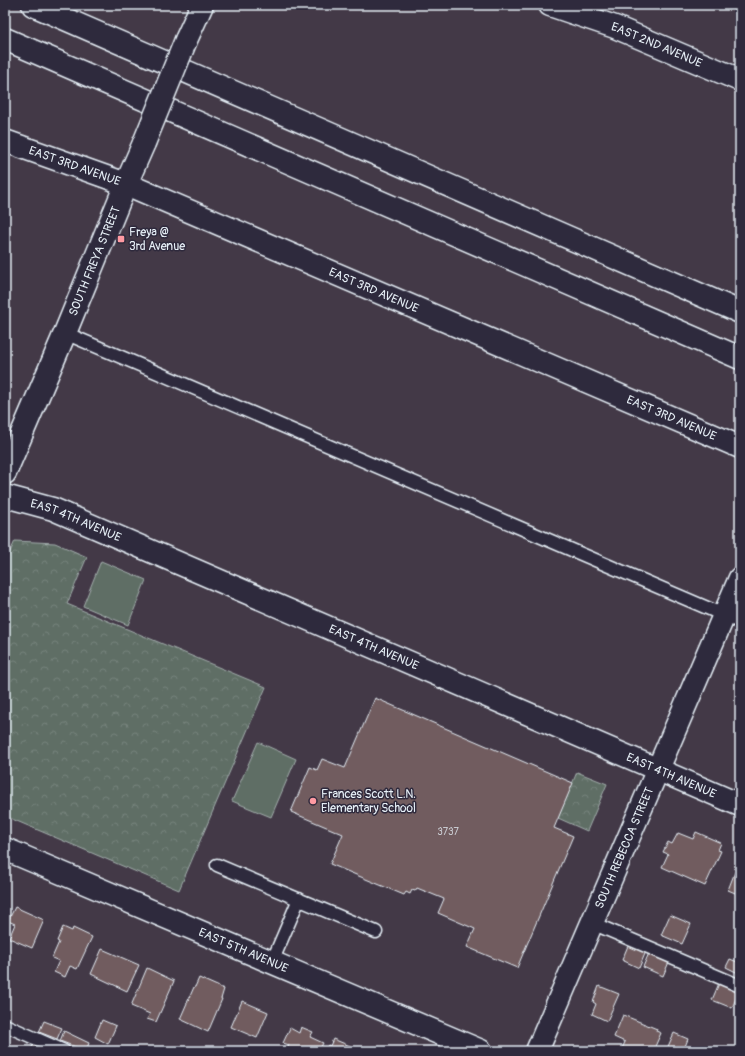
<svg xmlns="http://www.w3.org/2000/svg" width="745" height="1056" font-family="Pangolin,sans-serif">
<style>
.grass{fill:#5f6e65;stroke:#a4b0ae}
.park{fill:url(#park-crowns);stroke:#a4b0ae}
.building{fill:#715c5f;stroke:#e8f1f8}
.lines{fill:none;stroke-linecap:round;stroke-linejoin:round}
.lane-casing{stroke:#e8f1f8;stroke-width:15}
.street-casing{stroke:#e8f1f8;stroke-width:25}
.secondary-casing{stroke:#e8f1f8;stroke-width:25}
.primary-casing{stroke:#e8f1f8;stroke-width:25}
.highway-casing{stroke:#e8f1f8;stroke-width:25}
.lane{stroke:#2f2a3d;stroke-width:12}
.street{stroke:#2f2a3d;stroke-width:22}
.secondary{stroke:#2f2a3d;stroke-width:22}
.primary{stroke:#2f2a3d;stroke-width:22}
.highway{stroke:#2f2a3d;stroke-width:22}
.primary-bridge-casing{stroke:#e8f1f8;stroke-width:25;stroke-linecap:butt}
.primary-bridge{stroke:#2f2a3d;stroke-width:22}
.poi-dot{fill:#ff9aa2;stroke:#2f2a3d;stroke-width:1.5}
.labels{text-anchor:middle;stroke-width:3;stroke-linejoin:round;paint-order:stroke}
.number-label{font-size:10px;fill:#caccd2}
.street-label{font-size:12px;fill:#e8f1f8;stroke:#2f2a3d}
.poi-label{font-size:12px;fill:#e8f1f8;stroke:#2f2a3d;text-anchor:start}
</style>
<defs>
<pattern id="park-crowns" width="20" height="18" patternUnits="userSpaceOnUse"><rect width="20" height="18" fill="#5f6e65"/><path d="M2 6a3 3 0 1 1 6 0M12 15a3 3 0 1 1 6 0" fill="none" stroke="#76837c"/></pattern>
</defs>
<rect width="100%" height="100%" fill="#433947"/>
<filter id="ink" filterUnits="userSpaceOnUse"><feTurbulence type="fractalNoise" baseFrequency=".025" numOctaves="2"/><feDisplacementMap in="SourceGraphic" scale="8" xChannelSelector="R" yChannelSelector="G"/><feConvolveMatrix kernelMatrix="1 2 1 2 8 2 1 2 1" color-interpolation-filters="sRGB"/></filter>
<g filter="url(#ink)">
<path class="grass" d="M 101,561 L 146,580 L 128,625 L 83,606 Z
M 258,742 L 296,759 L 271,817 L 232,801 Z"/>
<path class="park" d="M 15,541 L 55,543 L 87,557 L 67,604 L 266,687 L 179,890 L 5,816 L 5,563 Z
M 577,772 L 607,784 L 587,831 L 558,818 Z"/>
<path class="building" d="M 375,698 L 573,783 L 554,828 L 573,836 L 517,968 L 467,947 L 475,929 L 438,913 L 444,899 L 417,888 L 415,891 L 412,890 L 410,894 L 406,892 L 404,895 L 330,864 L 343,834 L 291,812 L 310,767 L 317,770 L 322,759 L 345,768 Z
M 696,832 L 721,843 L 718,850 L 721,851 L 705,886 L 662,867 L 668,854 L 663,852 L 668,842 L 672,844 L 678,833 L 693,839 Z
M 740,871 L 740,895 L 728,890 L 735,872 L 739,873 Z
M 15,907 L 44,920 L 32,948 L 9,938 L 15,924 L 8,921 Z
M 670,915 L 691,924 L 682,944 L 661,935 Z
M 63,927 L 72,931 L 73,928 L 92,937 L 77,969 L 70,966 L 65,977 L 54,972 L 59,961 L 52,958 L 59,942 L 57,941 Z
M 630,941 L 647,949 L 639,968 L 622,960 Z
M 102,949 L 139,965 L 127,991 L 91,974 Z
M 649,953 L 669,962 L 663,976 L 643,967 Z
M 730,959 L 740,963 L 740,974 L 726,967 Z
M 147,968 L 174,981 L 156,1022 L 147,1019 L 150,1014 L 131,1006 Z
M 199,978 L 224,989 L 221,999 L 222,999 L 208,1032 L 180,1019 L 194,987 L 195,987 Z
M 720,981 L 740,989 L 732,1008 L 712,1000 Z
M 599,986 L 619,994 L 607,1021 L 592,1014 L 596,1004 L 593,1002 Z
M 242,1001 L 268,1012 L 257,1038 L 231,1027 Z
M 623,1015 L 657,1029 L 656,1031 L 661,1033 L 653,1051 L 621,1051 L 625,1042 L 614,1037 Z
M 102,1020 L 116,1026 L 108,1044 L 95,1037 Z
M 44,1021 L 62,1028 L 57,1039 L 39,1032 Z
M 301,1027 L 313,1032 L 310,1037 L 323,1043 L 319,1051 L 286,1051 L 289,1045 L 283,1043 L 290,1028 L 299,1033 Z
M 64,1031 L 89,1043 L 86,1051 L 60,1041 Z
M 674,1033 L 688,1039 L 684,1049 L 687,1051 L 666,1051 Z
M 333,1039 L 355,1048 L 354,1051 L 325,1051 L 328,1045 L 330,1046 Z
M 33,1045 L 46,1051 L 30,1051 Z"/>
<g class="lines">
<defs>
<path id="lane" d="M 65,333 L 740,622
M 217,865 L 376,932
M 592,923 L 740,986
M 272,962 L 299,899
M 5,1025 L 64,1051"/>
<g id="street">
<path id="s1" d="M 5,496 L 53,509 L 740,805"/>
<path id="s2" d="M 5,849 L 481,1051"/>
<path id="s3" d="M 537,1051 L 740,578"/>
</g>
<g id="secondary">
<path id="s4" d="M 5,473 L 65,333 L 126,184"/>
</g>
<g id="primary">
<path id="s5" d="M 550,5 L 615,27 L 740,80"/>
<path d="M 186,40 L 202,5"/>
<path id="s6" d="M 5,141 L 126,184 L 740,447"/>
<path d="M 126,184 L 144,143"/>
</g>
<path id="highway" d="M 33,5 L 740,312
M 5,39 L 740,358"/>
</defs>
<use href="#lane" class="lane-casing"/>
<use href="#street" class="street-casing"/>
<use href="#secondary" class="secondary-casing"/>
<use href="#primary" class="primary-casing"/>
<use href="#highway" class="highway-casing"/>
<use href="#lane" class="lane"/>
<use href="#street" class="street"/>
<use href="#secondary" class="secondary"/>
<use href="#primary" class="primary"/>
<use href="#highway" class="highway"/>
<defs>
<path id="primary-bridge" d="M 144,143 L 186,40"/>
</defs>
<use href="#primary-bridge" class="primary-bridge-casing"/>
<use href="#primary-bridge" class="primary-bridge"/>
</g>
</g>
<g class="poi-dot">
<rect x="117" y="235" width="8" height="8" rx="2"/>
<circle cx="313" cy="801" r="4"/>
</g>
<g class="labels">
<g class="number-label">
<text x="448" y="835">3737</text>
</g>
<g class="street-label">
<text dy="4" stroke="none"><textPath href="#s5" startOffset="114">EAST 2ND AVENUE</textPath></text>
<text dy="4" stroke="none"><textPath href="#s6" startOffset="74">EAST 3RD AVENUE</textPath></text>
<text dy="4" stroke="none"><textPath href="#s4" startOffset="230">SOUTH FREYA STREET</textPath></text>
<text dy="4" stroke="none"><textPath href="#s6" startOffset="398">EAST 3RD AVENUE</textPath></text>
<text dy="4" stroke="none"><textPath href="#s6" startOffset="722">EAST 3RD AVENUE</textPath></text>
<text dy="4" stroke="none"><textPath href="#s1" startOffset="75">EAST 4TH AVENUE</textPath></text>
<text dy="4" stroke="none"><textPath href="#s1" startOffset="399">EAST 4TH AVENUE</textPath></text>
<text dy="4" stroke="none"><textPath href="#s1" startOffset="723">EAST 4TH AVENUE</textPath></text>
<text dy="4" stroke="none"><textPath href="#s3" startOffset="221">SOUTH REBECCA STREET</textPath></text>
<text dy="4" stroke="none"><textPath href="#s2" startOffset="259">EAST 5TH AVENUE</textPath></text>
</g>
<g class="poi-label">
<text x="129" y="236">Freya @<tspan x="129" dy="14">3rd Avenue</tspan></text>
<text x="321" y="798">Frances Scott L.N.<tspan x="321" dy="14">Elementary School</tspan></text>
</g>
</g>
<rect width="745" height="1056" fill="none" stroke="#2f2a3d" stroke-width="20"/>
<rect x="10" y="10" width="725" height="1036" fill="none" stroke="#e8f1f8" stroke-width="1.5" filter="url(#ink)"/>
</svg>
